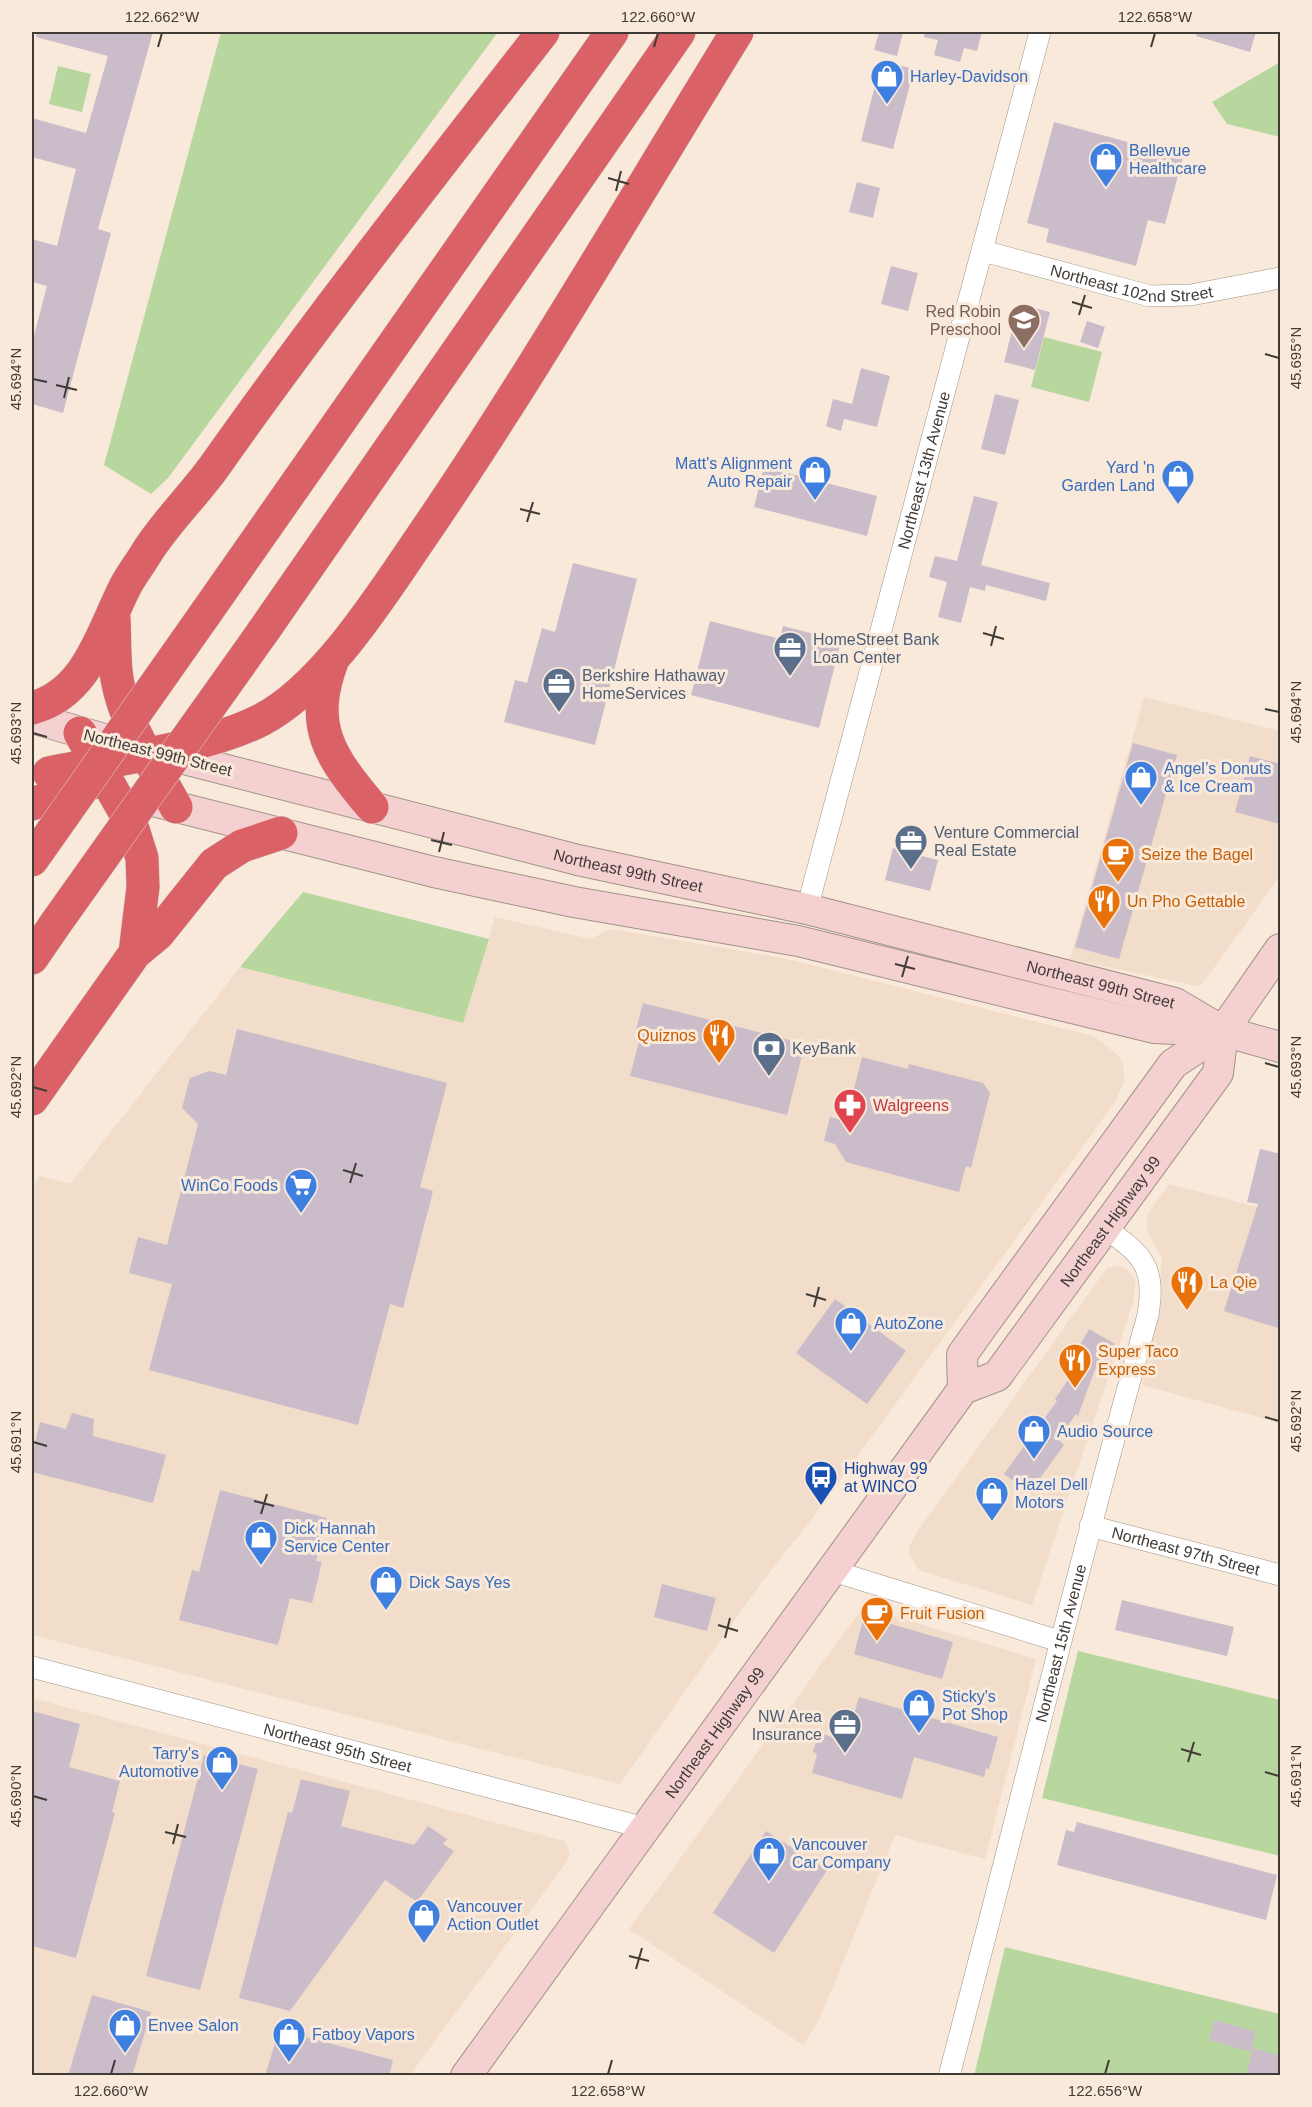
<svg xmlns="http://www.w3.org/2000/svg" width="1312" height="2107" font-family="Helvetica,sans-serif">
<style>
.built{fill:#f1ddc9}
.green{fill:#b8d79f}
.building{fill:#cbbcca}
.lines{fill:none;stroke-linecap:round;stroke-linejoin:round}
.street-casing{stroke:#a09386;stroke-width:22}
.secondary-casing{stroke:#a09386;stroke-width:32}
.highway-casing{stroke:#d1d0cf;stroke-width:34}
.street{stroke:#fff;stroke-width:21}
.secondary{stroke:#f4d0d1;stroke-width:30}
.highway{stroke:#da6166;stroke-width:33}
.highway-bridge-casing{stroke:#d1d0cf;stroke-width:34;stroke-linecap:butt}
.highway-bridge{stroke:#da6166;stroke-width:33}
.ticks{fill:none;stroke:#413b36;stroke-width:2}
.labels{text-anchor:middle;stroke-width:6;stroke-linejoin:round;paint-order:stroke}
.shop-label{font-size:16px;fill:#366cbe;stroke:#f8e9db;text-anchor:start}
.street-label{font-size:16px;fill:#413b36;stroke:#f8e9db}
.education-label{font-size:16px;fill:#785e54;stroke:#f8e9db;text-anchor:end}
.service-label{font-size:16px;fill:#4e5e75;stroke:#f8e9db;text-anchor:start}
.food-label{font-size:16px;fill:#c56008;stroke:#f8e9db;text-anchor:start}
.health-label{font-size:16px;fill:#be3a42;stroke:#f8e9db;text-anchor:start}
.transit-label{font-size:16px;fill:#164399;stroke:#f8e9db;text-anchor:start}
.neatline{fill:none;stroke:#413b36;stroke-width:2}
.ticks-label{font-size:15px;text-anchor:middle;fill:#413b36}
</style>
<rect width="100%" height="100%" fill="#f8e9db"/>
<path class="built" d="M 1144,697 L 1280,731 L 1280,876 L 1203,983 L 1197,986 L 1070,959 Z
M 495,917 L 590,939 L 611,929 L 783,958 L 1094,1036 L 1120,1057 L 1124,1069 L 1124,1082 L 1115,1102 L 811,1520 L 758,1587 L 620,1784 L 32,1635 L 32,1188 L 40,1176 L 70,1184 L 240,967 L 463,1023 Z
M 1169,1184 L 1280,1213 L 1280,1423 L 1142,1385 L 1155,1329 L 1162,1259 L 1147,1231 L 1147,1215 Z
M 1118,1266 L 1127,1269 L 1135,1280 L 1134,1300 L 1032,1605 L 919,1570 L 909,1555 L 910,1545 L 917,1532 L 1107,1268 Z
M 863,1607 L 1036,1659 L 985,1859 L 895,1835 L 820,2018 L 803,2045 L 629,1929 Z
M 32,1698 L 564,1841 L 570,1853 L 568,1860 L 410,2075 L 32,2075 Z"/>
<path class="green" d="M 221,32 L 498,32 L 168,478 L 151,494 L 104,465 Z
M 1280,62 L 1280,137 L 1227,124 L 1212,102 Z
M 58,66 L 91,74 L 82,112 L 49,104 Z
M 1044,337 L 1102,352 L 1089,402 L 1031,387 Z
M 303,892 L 489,939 L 463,1023 L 240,967 Z
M 1078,1651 L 1280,1700 L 1280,1856 L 1042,1798 Z
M 1005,1947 L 1280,2014 L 1280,2075 L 974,2076 Z"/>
<path class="building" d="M 37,32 L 153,32 L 98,229 L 111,233 L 63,413 L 32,404 L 32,343 L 47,286 L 32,282 L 32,239 L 57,246 L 76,169 L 32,157 L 32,118 L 86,133 L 108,56 L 36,37 Z
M 879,32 L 903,32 L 897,56 L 874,50 Z
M 925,32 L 982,32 L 977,51 L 964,48 L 960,62 L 934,55 L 938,40 L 924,37 Z
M 1197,32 L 1256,32 L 1250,52 L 1196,36 Z
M 881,61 L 914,69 L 893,149 L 861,141 Z
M 1054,122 L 1183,157 L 1165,224 L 1148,220 L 1136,266 L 1046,242 L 1049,229 L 1027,223 Z
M 857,182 L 880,188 L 873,218 L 849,212 Z
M 891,266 L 918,273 L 908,311 L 881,304 Z
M 1019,304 L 1050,312 L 1035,370 L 1004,362 Z
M 1087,321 L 1105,327 L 1098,348 L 1080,342 Z
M 861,368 L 890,376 L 877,427 L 844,419 L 841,431 L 826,426 L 833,399 L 852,404 Z
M 995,394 L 1019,400 L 1005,455 L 981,449 Z
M 764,467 L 877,496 L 867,536 L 754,507 Z
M 974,496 L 998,502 L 981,565 L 1050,583 L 1046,601 L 986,585 L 985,591 L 970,587 L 961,623 L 938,617 L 947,582 L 929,577 L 935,556 L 957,561 Z
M 573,563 L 637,579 L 595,745 L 504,722 L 515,680 L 527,683 L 542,628 L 555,632 Z
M 710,621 L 780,639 L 783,626 L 841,641 L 819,728 L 691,695 Z
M 1133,743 L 1177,755 L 1119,959 L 1075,947 Z
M 1250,756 L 1281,764 L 1281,824 L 1235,812 Z
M 901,838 L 921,843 L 918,855 L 938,860 L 930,891 L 885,880 L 893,848 L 898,849 Z
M 643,1003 L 805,1044 L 787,1115 L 630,1076 L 642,1030 L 636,1029 Z
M 237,1029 L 447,1083 L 420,1187 L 433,1191 L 403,1308 L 390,1304 L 358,1425 L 149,1370 L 172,1284 L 129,1273 L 138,1237 L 167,1245 L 198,1124 L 182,1108 L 190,1078 L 209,1071 L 226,1075 Z
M 862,1057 L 908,1069 L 909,1064 L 983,1083 L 990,1093 L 971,1168 L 966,1166 L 959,1192 L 846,1162 L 835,1144 L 824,1141 L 830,1117 L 846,1121 Z
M 1260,1149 L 1281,1154 L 1281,1329 L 1224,1311 L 1258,1204 L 1247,1202 Z
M 835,1299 L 906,1351 L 867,1404 L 796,1353 Z
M 1089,1329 L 1115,1344 L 1101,1371 L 1095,1369 L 1078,1416 L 1076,1414 L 1058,1439 L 1064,1445 L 1030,1492 L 1004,1474 L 1057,1401 L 1055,1399 L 1078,1365 L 1076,1352 Z
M 72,1413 L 94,1419 L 93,1436 L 166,1455 L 153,1503 L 32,1472 L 32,1455 L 40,1422 L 66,1429 Z
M 220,1490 L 327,1518 L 316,1561 L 322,1562 L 312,1603 L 290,1598 L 278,1645 L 179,1620 L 192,1570 L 199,1572 Z
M 662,1584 L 716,1598 L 707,1631 L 654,1617 Z
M 1122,1600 L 1234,1627 L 1227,1656 L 1115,1630 Z
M 864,1616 L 953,1642 L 942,1679 L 854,1654 Z
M 859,1697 L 998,1737 L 989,1769 L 986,1768 L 984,1777 L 914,1757 L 902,1799 L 812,1773 L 817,1754 L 813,1752 L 819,1733 L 846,1741 Z
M 32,1711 L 80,1724 L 69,1767 L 120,1781 L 112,1812 L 115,1813 L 76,1958 L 32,1946 Z
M 204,1755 L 258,1769 L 200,1990 L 146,1976 Z
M 301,1779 L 350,1791 L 341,1826 L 414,1845 L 428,1826 L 447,1839 L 443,1844 L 454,1851 L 417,1902 L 385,1880 L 290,2011 L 239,1998 L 288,1812 L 292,1813 Z
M 1077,1822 L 1277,1875 L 1266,1920 L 1057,1865 L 1066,1830 L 1074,1832 Z
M 766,1831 L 827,1870 L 774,1953 L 713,1913 Z
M 92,1995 L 151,2012 L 132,2076 L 68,2076 Z
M 1215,2020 L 1256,2032 L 1251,2052 L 1209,2040 Z
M 279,2030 L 393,2060 L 389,2076 L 265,2076 Z
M 1253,2048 L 1281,2056 L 1281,2076 L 1246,2076 Z"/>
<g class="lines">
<defs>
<g id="street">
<path id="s1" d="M 983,251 L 1150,296 L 1191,295 L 1280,278"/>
<path id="s2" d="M 807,909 L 1040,32"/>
<path id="s3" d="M 1090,1526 L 1280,1575"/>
<path d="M 833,1571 L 1059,1641"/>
<path id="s4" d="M 32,1667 L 645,1828"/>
<path id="s5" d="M 949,2076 C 1016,1822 1077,1568 1148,1315 C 1156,1267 1143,1255 1105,1228"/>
</g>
<g id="secondary">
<path d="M 32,718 L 104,739"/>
<path id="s6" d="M 153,751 L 578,860 L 807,909 L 1175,1003 L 1219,1029"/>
<path d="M 153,801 L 434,872 L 574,902 L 798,941 L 1154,1028 L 1223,1031 L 1280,1047"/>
<path d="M 963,1389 L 962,1355 L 984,1324 L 1173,1064 L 1223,1031 L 1280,949"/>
<path id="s7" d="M 466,2076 L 963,1389 L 997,1376 L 1218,1073 L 1223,1031"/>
</g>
<path id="highway" d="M 203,617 L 612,32
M 114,618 C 115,638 114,660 117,679 C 125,725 154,767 176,807
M 262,633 L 679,32
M 333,659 C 307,726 330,757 372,807
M 32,708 C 88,693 102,632 125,587 C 131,575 140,564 147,552 C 166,522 193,496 214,467 C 319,318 432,175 543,32
M 80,733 L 131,823 L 142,858 L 143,887 L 135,953
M 49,773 C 111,760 207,748 261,720 C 323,688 379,599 418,542 C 531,377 632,202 737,32
M 32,804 L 95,782
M 32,958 L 56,923
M 32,1099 L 135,953 L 158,934 L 214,864 L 242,846 L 281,833"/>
</defs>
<use href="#street" class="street-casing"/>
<use href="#secondary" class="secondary-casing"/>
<use href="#highway" class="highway-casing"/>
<use href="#street" class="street"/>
<use href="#secondary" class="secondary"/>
<use href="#highway" class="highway"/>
<defs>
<path id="highway-bridge" d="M 32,860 L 203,617
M 56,923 L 262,633"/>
</defs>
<use href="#highway-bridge" class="highway-bridge-casing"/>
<use href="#highway-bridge" class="highway-bridge"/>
</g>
<path class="ticks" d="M 158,47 L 162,33M 654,47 L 658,33M 1151,47 L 1155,33M 608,178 L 629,184M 616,191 L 621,171M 1072,302 L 1092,308M 1079,315 L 1085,295M 1265,354 L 1279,358M 33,379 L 47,382M 56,385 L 77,390M 64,398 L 69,377M 520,509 L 540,514M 527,522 L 533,502M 983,633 L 1004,639M 991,646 L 996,626M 1265,709 L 1279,712M 33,733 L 47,737M 431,840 L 452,845M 439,852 L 444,832M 895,964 L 915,969M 902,977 L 908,956M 1265,1063 L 1279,1067M 33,1087 L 47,1091M 343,1170 L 363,1176M 350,1183 L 356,1163M 806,1294 L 826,1300M 814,1307 L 819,1287M 1265,1417 L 1279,1421M 33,1442 L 47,1446M 254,1501 L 274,1506M 261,1514 L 267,1494M 718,1625 L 738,1631M 725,1638 L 730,1618M 1181,1749 L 1201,1755M 1188,1762 L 1194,1742M 1265,1772 L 1279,1776M 33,1796 L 47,1800M 165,1832 L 186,1837M 173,1844 L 178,1824M 629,1956 L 649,1961M 636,1969 L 642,1948M 111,2074 L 115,2060M 608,2074 L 612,2060M 1105,2074 L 1109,2060"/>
<defs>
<symbol id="shop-pin" viewBox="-11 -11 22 30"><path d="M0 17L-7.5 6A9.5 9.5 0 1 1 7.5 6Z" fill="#3f7fe0" stroke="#f8e9db"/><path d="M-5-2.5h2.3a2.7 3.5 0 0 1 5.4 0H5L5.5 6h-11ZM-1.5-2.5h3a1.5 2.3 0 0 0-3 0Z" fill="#fff"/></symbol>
<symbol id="school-pin" viewBox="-11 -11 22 30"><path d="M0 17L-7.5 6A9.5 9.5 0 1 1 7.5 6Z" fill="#8d6e63" stroke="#f8e9db"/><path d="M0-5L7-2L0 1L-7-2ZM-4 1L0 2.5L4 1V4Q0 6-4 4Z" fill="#fff"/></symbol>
<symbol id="office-pin" viewBox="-11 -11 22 30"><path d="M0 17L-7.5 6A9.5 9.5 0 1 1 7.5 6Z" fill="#5c6f8a" stroke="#f8e9db"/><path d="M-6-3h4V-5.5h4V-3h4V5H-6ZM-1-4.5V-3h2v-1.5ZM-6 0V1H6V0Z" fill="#fff"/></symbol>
<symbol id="cafe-pin" viewBox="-11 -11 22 30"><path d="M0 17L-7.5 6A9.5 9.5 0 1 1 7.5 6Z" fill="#e8710a" stroke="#f8e9db"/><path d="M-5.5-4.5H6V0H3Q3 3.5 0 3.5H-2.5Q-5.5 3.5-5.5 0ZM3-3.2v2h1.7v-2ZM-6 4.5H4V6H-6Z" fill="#fff"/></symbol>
<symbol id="restaurant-pin" viewBox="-11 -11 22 30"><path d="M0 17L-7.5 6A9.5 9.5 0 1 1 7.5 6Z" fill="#e8710a" stroke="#f8e9db"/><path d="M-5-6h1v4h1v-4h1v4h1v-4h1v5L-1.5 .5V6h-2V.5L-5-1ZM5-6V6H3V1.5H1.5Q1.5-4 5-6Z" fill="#fff"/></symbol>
<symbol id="bank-pin" viewBox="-11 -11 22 30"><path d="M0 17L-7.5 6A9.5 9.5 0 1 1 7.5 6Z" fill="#5c6f8a" stroke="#f8e9db"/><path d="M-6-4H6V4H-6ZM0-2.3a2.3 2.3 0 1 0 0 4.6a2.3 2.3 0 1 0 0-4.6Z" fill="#fff"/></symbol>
<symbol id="pharmacy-pin" viewBox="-11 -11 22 30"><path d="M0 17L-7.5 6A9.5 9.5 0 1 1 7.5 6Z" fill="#e0444e" stroke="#f8e9db"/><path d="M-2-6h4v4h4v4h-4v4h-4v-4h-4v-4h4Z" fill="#fff"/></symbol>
<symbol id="supermarket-pin" viewBox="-11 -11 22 30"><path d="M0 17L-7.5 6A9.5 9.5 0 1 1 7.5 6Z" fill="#3f7fe0" stroke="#f8e9db"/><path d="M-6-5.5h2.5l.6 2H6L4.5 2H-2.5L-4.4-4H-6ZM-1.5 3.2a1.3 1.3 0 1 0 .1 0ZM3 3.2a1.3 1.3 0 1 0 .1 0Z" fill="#fff"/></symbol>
<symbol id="bus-pin" viewBox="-11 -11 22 30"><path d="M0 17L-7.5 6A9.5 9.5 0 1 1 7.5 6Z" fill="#1a4fb4" stroke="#f8e9db"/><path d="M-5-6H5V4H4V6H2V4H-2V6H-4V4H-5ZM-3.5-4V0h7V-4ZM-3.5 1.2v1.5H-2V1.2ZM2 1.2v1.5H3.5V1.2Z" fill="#fff"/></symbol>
</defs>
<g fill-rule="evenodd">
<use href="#shop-pin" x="868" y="57" width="38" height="52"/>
<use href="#shop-pin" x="1087" y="140" width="38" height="52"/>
<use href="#school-pin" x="1005" y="301" width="38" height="52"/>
<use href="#shop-pin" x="796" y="453" width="38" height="52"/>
<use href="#shop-pin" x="1159" y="457" width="38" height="52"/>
<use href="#office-pin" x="771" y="629" width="38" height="52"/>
<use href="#office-pin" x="540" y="665" width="38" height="52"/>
<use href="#shop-pin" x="1122" y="758" width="38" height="52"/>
<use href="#office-pin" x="892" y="822" width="38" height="52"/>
<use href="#cafe-pin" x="1099" y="835" width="38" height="52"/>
<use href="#restaurant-pin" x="1085" y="882" width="38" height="52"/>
<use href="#restaurant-pin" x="700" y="1016" width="38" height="52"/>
<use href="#bank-pin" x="750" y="1029" width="38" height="52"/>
<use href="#pharmacy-pin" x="831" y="1086" width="38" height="52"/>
<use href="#supermarket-pin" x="282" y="1166" width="38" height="52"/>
<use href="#restaurant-pin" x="1168" y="1263" width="38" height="52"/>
<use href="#shop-pin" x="832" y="1304" width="38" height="52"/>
<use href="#restaurant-pin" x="1056" y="1341" width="38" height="52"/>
<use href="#shop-pin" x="1015" y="1412" width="38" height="52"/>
<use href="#bus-pin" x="802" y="1458" width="38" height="52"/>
<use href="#shop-pin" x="973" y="1474" width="38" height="52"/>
<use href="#shop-pin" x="242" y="1518" width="38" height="52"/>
<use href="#shop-pin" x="367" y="1563" width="38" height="52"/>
<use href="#cafe-pin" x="858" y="1594" width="38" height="52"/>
<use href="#shop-pin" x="900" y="1686" width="38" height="52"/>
<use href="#office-pin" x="826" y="1706" width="38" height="52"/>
<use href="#shop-pin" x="203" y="1743" width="38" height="52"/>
<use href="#shop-pin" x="750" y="1834" width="38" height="52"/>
<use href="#shop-pin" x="405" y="1896" width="38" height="52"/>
<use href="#shop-pin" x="106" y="2006" width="38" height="52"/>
<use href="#shop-pin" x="270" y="2015" width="38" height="52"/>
</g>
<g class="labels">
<g class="shop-label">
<text x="910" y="82">Harley-Davidson</text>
<text x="1129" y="156">Bellevue<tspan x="1129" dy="18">Healthcare</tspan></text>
<text x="792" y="469" text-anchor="end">Matt's Alignment<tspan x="792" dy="18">Auto Repair</tspan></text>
<text x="1155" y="473" text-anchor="end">Yard 'n<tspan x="1155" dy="18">Garden Land</tspan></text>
<text x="1164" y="774">Angel’s Donuts<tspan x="1164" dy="18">&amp; Ice Cream</tspan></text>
<text x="278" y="1191" text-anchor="end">WinCo Foods</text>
<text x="874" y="1329">AutoZone</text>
<text x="1057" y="1437">Audio Source</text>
<text x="1015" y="1490">Hazel Dell<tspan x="1015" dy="18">Motors</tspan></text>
<text x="284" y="1534">Dick Hannah<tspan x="284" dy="18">Service Center</tspan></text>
<text x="409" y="1588">Dick Says Yes</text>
<text x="942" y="1702">Sticky's<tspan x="942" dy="18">Pot Shop</tspan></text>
<text x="199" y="1759" text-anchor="end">Tarry's<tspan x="199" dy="18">Automotive</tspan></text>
<text x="792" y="1850">Vancouver<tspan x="792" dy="18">Car Company</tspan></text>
<text x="447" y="1912">Vancouver<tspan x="447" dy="18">Action Outlet</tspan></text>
<text x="148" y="2031">Envee Salon</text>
<text x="312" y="2040">Fatboy Vapors</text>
</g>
<g class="street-label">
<text dy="6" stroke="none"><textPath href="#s1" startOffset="153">Northeast 102nd Street</textPath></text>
<text dy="6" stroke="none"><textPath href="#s2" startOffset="454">Northeast 13th Avenue</textPath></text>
<text transform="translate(158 752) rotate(14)" y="6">Northeast 99th Street</text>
<text dy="6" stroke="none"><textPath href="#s6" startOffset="490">Northeast 99th Street</textPath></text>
<text dy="6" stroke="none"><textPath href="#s6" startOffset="976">Northeast 99th Street</textPath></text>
<text dy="6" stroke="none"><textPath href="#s7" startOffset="1076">Northeast Highway 99</textPath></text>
<text dy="6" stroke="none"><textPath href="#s3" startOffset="99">Northeast 97th Street</textPath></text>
<text dy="6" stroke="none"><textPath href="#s5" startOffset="447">Northeast 15th Avenue</textPath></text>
<text dy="6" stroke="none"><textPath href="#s7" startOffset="424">Northeast Highway 99</textPath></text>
<text dy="6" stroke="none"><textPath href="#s4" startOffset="316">Northeast 95th Street</textPath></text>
</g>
<g class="education-label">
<text x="1001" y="317">Red Robin<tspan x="1001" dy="18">Preschool</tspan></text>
</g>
<g class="service-label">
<text x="813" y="645">HomeStreet Bank<tspan x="813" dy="18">Loan Center</tspan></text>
<text x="582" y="681">Berkshire Hathaway<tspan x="582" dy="18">HomeServices</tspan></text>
<text x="934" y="838">Venture Commercial<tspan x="934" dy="18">Real Estate</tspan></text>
<text x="792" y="1054">KeyBank</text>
<text x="822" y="1722" text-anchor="end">NW Area<tspan x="822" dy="18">Insurance</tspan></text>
</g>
<g class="food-label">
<text x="1141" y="860">Seize the Bagel</text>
<text x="1127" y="907">Un Pho Gettable</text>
<text x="696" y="1041" text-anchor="end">Quiznos</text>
<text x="1210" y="1288">La Qie</text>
<text x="1098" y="1357">Super Taco<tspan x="1098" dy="18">Express</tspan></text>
<text x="900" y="1619">Fruit Fusion</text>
</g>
<g class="health-label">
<text x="873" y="1111">Walgreens</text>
</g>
<g class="transit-label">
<text x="844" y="1474">Highway 99<tspan x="844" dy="18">at WINCO</tspan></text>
</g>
</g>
<rect width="1312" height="2107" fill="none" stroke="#f8e9db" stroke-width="66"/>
<rect x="33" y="33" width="1246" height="2041" class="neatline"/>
<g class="ticks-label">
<text x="162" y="22">122.662°W</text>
<text x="658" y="22">122.660°W</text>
<text x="1155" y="22">122.658°W</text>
<text transform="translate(1296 358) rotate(-90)" y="5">45.695°N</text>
<text transform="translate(16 379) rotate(-90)" y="5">45.694°N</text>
<text transform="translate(1296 712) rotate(-90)" y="5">45.694°N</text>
<text transform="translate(16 733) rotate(-90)" y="5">45.693°N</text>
<text transform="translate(1296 1067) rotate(-90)" y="5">45.693°N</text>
<text transform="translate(16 1087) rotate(-90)" y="5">45.692°N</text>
<text transform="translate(1296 1421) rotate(-90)" y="5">45.692°N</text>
<text transform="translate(16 1442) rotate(-90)" y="5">45.691°N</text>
<text transform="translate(1296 1776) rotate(-90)" y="5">45.691°N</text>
<text transform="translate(16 1796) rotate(-90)" y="5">45.690°N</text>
<text x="111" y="2096">122.660°W</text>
<text x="608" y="2096">122.658°W</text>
<text x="1105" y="2096">122.656°W</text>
</g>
</svg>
